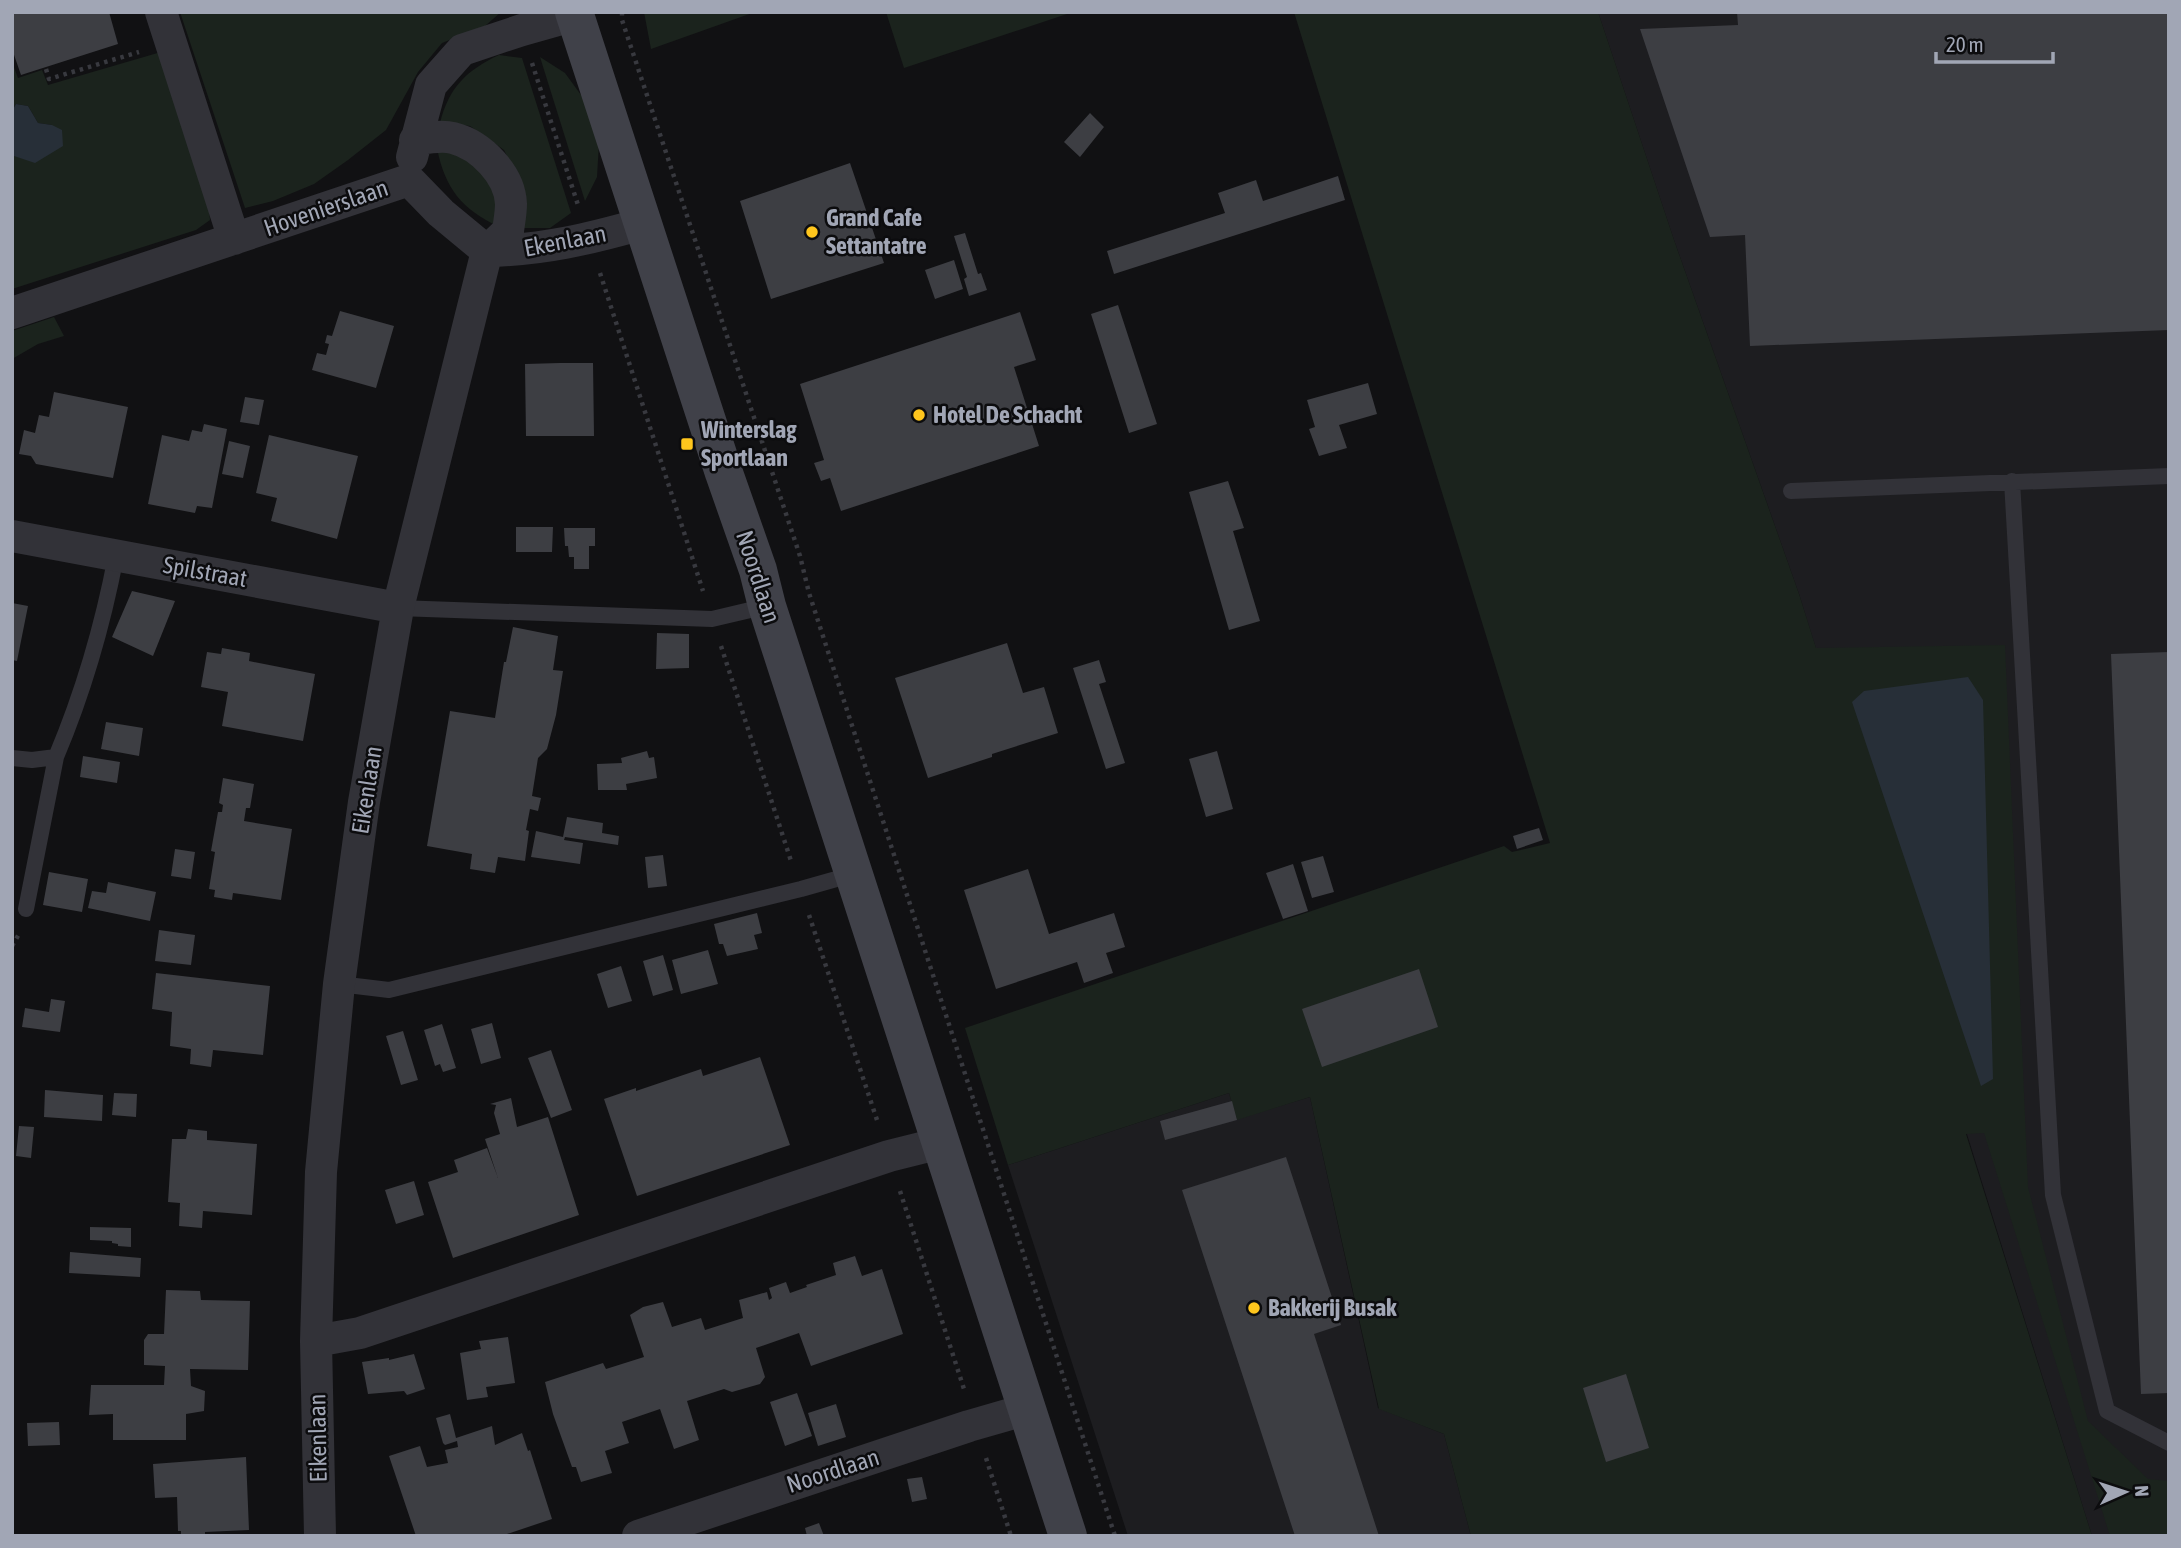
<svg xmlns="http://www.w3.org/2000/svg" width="2181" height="1548" font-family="'Asap Condensed',sans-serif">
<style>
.built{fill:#1d1d20}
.green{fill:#1b231d}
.water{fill:#272f38}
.building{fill:#3d3e43}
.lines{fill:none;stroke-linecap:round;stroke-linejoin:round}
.path{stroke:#38393f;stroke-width:4.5;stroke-dasharray:3.5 5;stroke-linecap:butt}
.lane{stroke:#323238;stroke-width:16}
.street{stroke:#323238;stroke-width:32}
.secondary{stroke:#404149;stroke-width:38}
.poi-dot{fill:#ffc61d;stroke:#0c0c0e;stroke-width:2.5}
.labels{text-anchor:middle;stroke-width:5;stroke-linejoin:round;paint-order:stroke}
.street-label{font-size:24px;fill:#a1a6b5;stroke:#0c0c0e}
.poi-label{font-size:24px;font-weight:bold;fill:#a1a6b5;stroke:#0c0c0e;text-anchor:start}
</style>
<rect width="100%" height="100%" fill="#111113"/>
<path class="built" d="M 1598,12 L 2169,12 L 2169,1536 L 2092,1536 L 1799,594 L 1674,240 Z
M 1229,1093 L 1237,1119 L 1310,1097 L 1378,1408 L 1444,1434 L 1471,1536 L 1128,1536 L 1008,1165 Z"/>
<path class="green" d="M 180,12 L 501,12 L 485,26 L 442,43 L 418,72 L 386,130 L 348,160 L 314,184 L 273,201 L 245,208 Z
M 644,12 L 755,12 L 651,49 Z
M 886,12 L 1073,12 L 904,68 Z
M 1294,12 L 1598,12 L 1674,240 L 1799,594 L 1816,648 L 2005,645 L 2028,1187 L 2088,1421 L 2148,1479 L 2169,1481 L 2169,1536 L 2110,1536 L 1984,1133 L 1966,1134 L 2092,1536 L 1471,1536 L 1444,1434 L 1379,1409 L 1310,1097 L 1237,1120 L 1229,1093 L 1008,1165 L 965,1028 L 1504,846 L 1512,852 L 1550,843 Z
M 161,52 L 207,187 L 210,220 L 196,230 L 12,289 L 12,145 L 15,156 L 52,125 L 38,123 L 28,106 L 16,104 L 12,111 L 12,62 L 18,78 L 42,70 L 48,85 Z
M 499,55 L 522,58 L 571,213 L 550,228 L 524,228 L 519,180 L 504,150 L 470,126 L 440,123 C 449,87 467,70 499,55 Z
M 540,57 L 565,73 L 589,106 L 599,143 L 597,177 L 585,201 Z
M 437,148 L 456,152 L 480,165 L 498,190 L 499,227 C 462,209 445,189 437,148 Z
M 54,317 L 64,336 L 38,344 L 12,359 L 12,331 Z"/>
<path class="water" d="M 16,104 L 28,106 L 38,123 L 52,125 L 62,130 L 63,146 L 35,163 L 14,156 L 12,111 Z
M 1968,677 L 1983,700 L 1993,1079 L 1981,1086 L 1852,702 L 1864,691 Z"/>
<path class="building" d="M 12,12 L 109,12 L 118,44 L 21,75 L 12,49 Z
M 1737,12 L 2169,12 L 2169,330 L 1750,346 L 1745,235 L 1710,237 L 1640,29 L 1738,25 Z
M 1090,113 L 1104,127 L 1080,157 L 1064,142 Z
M 850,163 L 884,263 L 771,299 L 740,201 Z
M 1338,176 L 1345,200 L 1114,274 L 1107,251 L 1225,213 L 1218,193 L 1256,180 L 1263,201 Z
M 965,233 L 978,274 L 981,273 L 987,290 L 969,296 L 964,279 L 967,277 L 954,236 Z
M 954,260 L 963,289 L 935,299 L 925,270 Z
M 1118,305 L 1157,424 L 1129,433 L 1091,314 Z
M 340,311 L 394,326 L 376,388 L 312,370 L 317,353 L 326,355 L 329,344 L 325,343 L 327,335 L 332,336 Z
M 1020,312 L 1036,360 L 1014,367 L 1039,446 L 841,511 L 830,478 L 821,481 L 814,463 L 824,460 L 800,384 Z
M 560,363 L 593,363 L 594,436 L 526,436 L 525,364 Z
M 1368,383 L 1377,414 L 1339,425 L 1347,448 L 1319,456 L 1309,429 L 1315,427 L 1307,400 Z
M 54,392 L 128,407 L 113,478 L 36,464 L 31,456 L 19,454 L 24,430 L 35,433 L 39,415 L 49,417 Z
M 245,397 L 264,400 L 259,425 L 240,422 Z
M 204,424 L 227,429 L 212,508 L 197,506 L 195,513 L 148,504 L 162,435 L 189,441 L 192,430 L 202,432 Z
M 269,435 L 358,456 L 337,539 L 271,521 L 277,498 L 256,493 Z
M 229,441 L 250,446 L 243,478 L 222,474 Z
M 1228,481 L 1244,528 L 1233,531 L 1260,621 L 1229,630 L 1189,492 Z
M 516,527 L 553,527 L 552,552 L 516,552 Z
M 564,528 L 595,528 L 595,546 L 589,546 L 589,569 L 574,569 L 574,557 L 569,557 L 568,546 L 565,546 Z
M 132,591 L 175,601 L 153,656 L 112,637 Z
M 12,603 L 28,606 L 17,661 L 12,660 Z
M 513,627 L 558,636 L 553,670 L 563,671 L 556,715 L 547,749 L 538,758 L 532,796 L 541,798 L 538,811 L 530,809 L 526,830 L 529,831 L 525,861 L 498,857 L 495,873 L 470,869 L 472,854 L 427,846 L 450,711 L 495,718 L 504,662 L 506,662 Z
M 657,633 L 689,634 L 689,668 L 656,669 Z
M 1007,643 L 1023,693 L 1044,687 L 1058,733 L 992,754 L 992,757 L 928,778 L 895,678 Z
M 222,648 L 250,653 L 249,661 L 315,674 L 303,741 L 222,726 L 228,692 L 201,687 L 207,652 L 221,654 Z
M 2169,652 L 2169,1393 L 2141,1394 L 2111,654 Z
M 1099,660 L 1106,682 L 1099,684 L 1125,763 L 1106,769 L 1073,668 Z
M 106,722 L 143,728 L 139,756 L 101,749 Z
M 647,751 L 649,758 L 654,757 L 657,778 L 626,784 L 627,790 L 598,790 L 597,764 L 622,763 L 621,758 Z
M 1217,751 L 1233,809 L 1206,817 L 1189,759 Z
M 83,756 L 120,762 L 117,783 L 80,777 Z
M 223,778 L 254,784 L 250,808 L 246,808 L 244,821 L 292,829 L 281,900 L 233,893 L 232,900 L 214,897 L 215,890 L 209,889 L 215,852 L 211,851 L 218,812 L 222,812 L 223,805 L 219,803 Z
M 567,817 L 603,823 L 602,833 L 619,836 L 618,845 L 565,837 L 564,840 L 583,843 L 580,864 L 531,857 L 536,831 L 563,837 Z
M 1539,828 L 1543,840 L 1517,849 L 1513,836 Z
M 175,849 L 195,852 L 191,879 L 171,876 Z
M 663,855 L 667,886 L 648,888 L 645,857 Z
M 1323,856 L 1334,892 L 1312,898 L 1301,862 Z
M 1293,864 L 1308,911 L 1283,919 L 1266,873 Z
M 1028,869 L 1049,934 L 1114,913 L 1125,947 L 1106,953 L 1113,973 L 1084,983 L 1077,962 L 996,989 L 964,890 Z
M 49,872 L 88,879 L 82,912 L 43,905 Z
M 108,882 L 156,892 L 150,921 L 88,908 L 92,891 L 106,893 Z
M 757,913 L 762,933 L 754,935 L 758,949 L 727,956 L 723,944 L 719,944 L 714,924 Z
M 159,930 L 195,935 L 191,965 L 155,961 Z
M 708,950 L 718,984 L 681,994 L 672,960 Z
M 663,955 L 673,990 L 653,996 L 643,961 Z
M 621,966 L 632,1001 L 608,1008 L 597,974 Z
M 1419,969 L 1438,1027 L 1322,1067 L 1302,1009 Z
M 156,973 L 270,986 L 263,1055 L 213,1050 L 211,1067 L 190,1064 L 191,1049 L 170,1046 L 172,1012 L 152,1009 Z
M 51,999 L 65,1001 L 60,1032 L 22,1027 L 25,1008 L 49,1012 Z
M 492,1023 L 501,1058 L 481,1064 L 471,1029 Z
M 442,1024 L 456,1068 L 443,1072 L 440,1064 L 435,1066 L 424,1030 Z
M 403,1031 L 418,1080 L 401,1085 L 386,1036 Z
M 551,1050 L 572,1110 L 551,1118 L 528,1058 Z
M 760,1057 L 790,1145 L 637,1196 L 604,1099 L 636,1088 L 636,1091 L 701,1069 L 703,1076 Z
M 45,1090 L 103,1095 L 102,1121 L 44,1117 Z
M 114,1093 L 137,1094 L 136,1117 L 112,1115 Z
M 511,1098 L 517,1127 L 548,1117 L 579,1215 L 453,1258 L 428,1182 L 458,1172 L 454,1160 L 487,1148 L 498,1178 L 485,1139 L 500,1134 L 494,1113 L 496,1105 L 490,1104 Z
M 1232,1101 L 1237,1120 L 1165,1140 L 1160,1121 Z
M 19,1126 L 34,1127 L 31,1158 L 16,1156 Z
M 188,1129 L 207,1131 L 207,1140 L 257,1144 L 252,1215 L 203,1211 L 202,1228 L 179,1226 L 180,1203 L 168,1202 L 172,1139 L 186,1139 Z
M 1286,1157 L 1341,1325 L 1314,1334 L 1379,1536 L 1295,1536 L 1182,1190 Z
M 414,1181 L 424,1215 L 396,1224 L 385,1190 Z
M 90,1227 L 131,1228 L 131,1247 L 118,1246 L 118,1244 L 112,1243 L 112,1241 L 90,1240 Z
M 70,1252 L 141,1258 L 140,1277 L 69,1273 Z
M 855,1256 L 862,1276 L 882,1269 L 903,1334 L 811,1366 L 799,1333 L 756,1348 L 765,1377 L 760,1384 L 732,1392 L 724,1389 L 687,1401 L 699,1440 L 674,1449 L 660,1409 L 622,1422 L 629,1443 L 605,1451 L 612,1473 L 581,1482 L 576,1467 L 572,1467 L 553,1414 L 545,1382 L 603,1363 L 606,1369 L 644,1357 L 630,1315 L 643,1307 L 663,1302 L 672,1327 L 701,1318 L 705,1330 L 743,1318 L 739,1300 L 767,1292 L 769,1300 L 772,1298 L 769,1288 L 786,1282 L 790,1293 L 807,1287 L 806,1285 L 836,1275 L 833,1263 Z
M 166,1290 L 200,1291 L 201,1300 L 250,1301 L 248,1370 L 190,1369 L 191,1386 L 205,1391 L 204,1411 L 186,1414 L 186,1440 L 113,1440 L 113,1414 L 89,1415 L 91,1385 L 164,1385 L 165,1366 L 144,1365 L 144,1340 L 148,1334 L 164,1334 Z
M 508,1337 L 515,1383 L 486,1387 L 488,1397 L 467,1400 L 460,1353 L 481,1349 L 479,1341 Z
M 414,1354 L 425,1389 L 407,1395 L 404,1391 L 368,1394 L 362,1362 L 389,1358 L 389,1360 Z
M 1626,1374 L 1649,1448 L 1606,1462 L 1583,1388 Z
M 797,1393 L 812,1436 L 785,1446 L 770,1402 Z
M 836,1404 L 846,1437 L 818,1446 L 808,1413 Z
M 450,1414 L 456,1438 L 492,1426 L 495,1445 L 522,1433 L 528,1451 L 530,1450 L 552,1519 L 501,1536 L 416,1536 L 389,1456 L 420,1446 L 427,1467 L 448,1463 L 445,1450 L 458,1447 L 457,1441 L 445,1445 L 443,1443 L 436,1418 Z
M 59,1422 L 60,1445 L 28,1446 L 27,1423 Z
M 246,1457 L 249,1530 L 205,1532 L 205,1536 L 181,1536 L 181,1531 L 178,1531 L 177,1497 L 155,1498 L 153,1464 Z
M 922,1477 L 927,1499 L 912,1502 L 907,1479 Z
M 819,1523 L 824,1536 L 807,1536 L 805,1528 Z"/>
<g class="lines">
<path class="path" d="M 622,12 L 622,20 L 800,556 L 809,593 L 1115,1536
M 532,63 L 578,205
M 46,69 L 49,79 L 139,52
M 600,273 L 703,591
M 721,646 L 792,864
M 809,915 L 878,1123
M 12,946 L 19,934
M 900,1191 L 964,1389
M 986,1458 L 1011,1536"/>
<path class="lane" d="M 2012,481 L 2053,1195 L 2107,1411 L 2169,1443
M 1791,491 L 2169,476
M 398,608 L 712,619 L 767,606
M 12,758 L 32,760 L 56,757 C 83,693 103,624 116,556
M 26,909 L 56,757
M 339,984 L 389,990 L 801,889 L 854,874"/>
<path class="street" d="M 161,12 L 234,239
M 412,157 L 431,85 L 462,50 L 522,30 L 575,15
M 409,180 L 441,213 L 487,251
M 487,251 C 543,250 589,239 642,224
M 12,313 L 409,180
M 12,536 L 398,608
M 316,1341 L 360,1333 L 889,1156 L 941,1143
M 320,1536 L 316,1341 L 321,1172 L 339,984 L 364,802 L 398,608 L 487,251 L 508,231 C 509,223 511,213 511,204 C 510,175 481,145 453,138 C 441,135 427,138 415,140
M 638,1536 L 969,1426 L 1028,1409"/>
<path class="secondary" d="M 574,12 L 724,473 L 758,570 L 767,606 L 1068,1536"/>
</g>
<g class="poi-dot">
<circle cx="812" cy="232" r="7"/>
<circle cx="919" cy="415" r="7"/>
<rect x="680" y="437" width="14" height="14" rx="3.5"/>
<circle cx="1254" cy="1308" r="7"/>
</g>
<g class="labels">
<g class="street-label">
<text transform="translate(326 208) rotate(-19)" y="8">Hovenierslaan</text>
<text transform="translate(565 241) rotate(-11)" y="8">Ekenlaan</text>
<text transform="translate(205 572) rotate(10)" y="8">Spilstraat</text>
<text transform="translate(758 577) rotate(72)" y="8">Noordlaan</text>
<text transform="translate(367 790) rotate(-81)" y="8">Eikenlaan</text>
<text transform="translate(318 1438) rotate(-91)" y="8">Eikenlaan</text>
<text transform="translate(833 1471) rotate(-18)" y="8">Noordlaan</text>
</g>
<g class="poi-label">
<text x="826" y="226">Grand Cafe<tspan x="826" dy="28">Settantatre</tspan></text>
<text x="933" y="423">Hotel De Schacht</text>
<text x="701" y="438">Winterslag<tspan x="701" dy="28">Sportlaan</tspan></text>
<text x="1268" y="1316">Bakkerij Busak</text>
</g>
</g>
<rect width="2181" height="1548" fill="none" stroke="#a1a6b5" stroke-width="28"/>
<g transform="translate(2125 1492) rotate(87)" stroke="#0c0c0e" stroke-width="5" paint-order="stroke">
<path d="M0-5L12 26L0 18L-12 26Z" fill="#a1a6b5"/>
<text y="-10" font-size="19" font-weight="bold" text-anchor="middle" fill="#a1a6b5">N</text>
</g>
<path d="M1936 52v10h117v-10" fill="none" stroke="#a1a6b5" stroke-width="3.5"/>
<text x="1946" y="52" font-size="21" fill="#a1a6b5" stroke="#0c0c0e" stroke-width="5" paint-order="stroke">20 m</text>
</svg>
